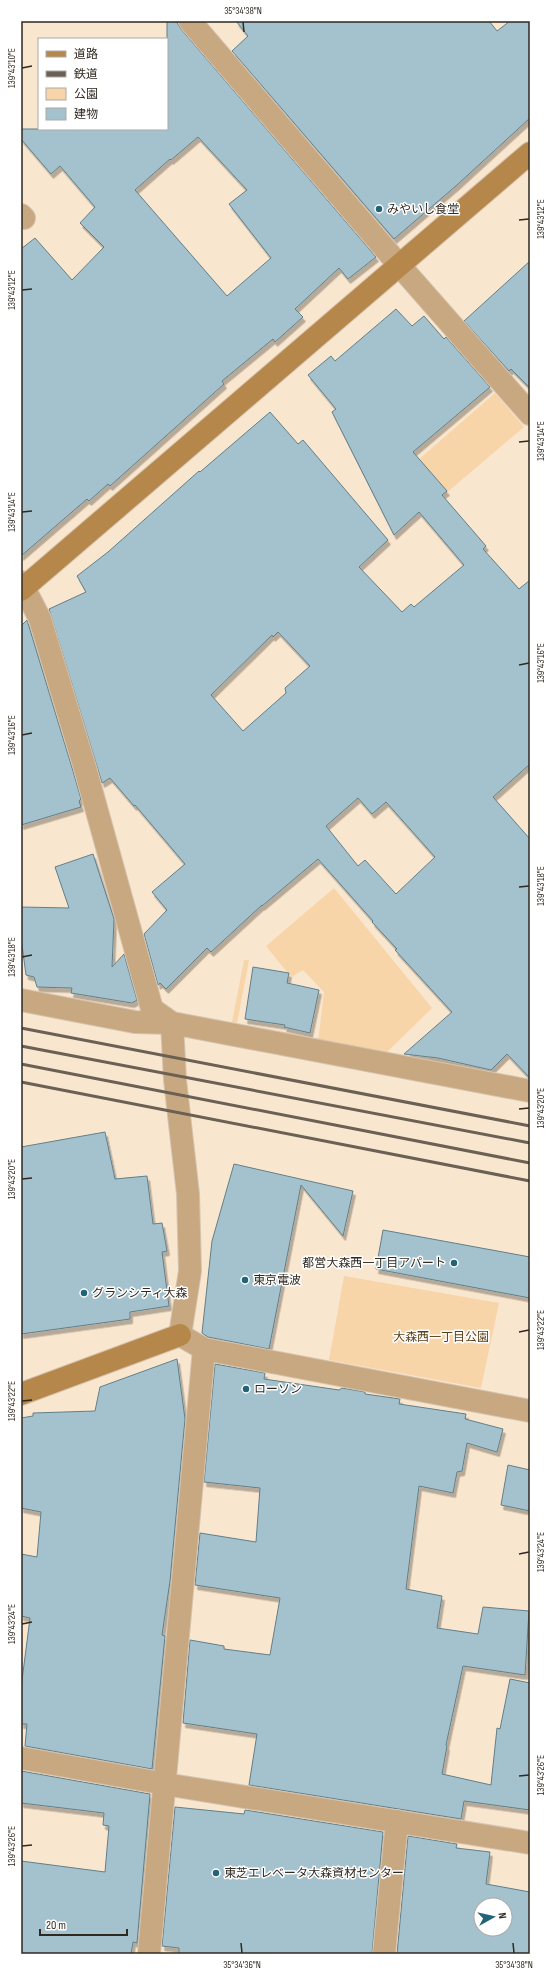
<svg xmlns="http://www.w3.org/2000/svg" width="551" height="1975" font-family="'Sofia Sans Condensed','Noto Sans JP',sans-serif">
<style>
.green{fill:#f8d4a9}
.building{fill:#a3c2cd;stroke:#617f89;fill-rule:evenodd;filter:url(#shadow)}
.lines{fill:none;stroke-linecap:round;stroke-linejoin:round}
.street-casing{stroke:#d5c4b0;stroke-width:24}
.secondary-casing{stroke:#d5c4b0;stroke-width:24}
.street{stroke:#c8a881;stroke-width:22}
.secondary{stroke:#b6874a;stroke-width:22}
.rail{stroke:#6a6053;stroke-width:3}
.ticks{fill:none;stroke:#302920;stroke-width:1.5}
.poi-dot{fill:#226477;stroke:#fff;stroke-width:1.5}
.labels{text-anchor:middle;stroke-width:3;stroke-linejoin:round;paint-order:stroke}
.poi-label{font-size:12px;fill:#302920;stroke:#fff;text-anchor:start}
.park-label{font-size:12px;fill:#5b3e16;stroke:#fff}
.neatline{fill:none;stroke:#302920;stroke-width:1.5}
.ticks-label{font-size:10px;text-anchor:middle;fill:#302920}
</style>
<defs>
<filter id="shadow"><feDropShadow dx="2.5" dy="4.5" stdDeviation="0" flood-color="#0004"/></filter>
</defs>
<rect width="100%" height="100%" fill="#f9e6cf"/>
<path class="green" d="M 495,393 L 524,427 L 445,494 L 417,461 Z
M 334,888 L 432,1008 L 384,1055 L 318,1042 L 324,992 L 303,970 L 291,977 L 266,946 Z
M 244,960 L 249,960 L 237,1023 L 232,1022 Z
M 344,1276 L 499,1303 L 481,1388 L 329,1360 Z"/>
<path class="building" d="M 167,21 L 176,21 L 181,29 L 376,257 L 348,279 L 339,268 L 295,309 L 303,317 L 275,342 L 273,339 L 222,381 L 224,384 L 110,486 L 108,484 L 89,501 L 87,499 L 21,556 L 21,249 L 35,238 L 72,280 L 104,247 L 80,223 L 95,207 L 60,166 L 51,174 L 21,139 L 21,129 L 167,129 ZM 198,137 L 247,190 L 229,204 L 271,258 L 227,296 L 135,190 L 170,159 L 171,160 Z
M 236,21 L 489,21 L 497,31 L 510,21 L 530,21 L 530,118 L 457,185 L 394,239 L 232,51 L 248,36 Z
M 530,261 L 530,388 L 511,369 L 509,371 L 464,321 Z
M 396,309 L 412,326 L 424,316 L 444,339 L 446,337 L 490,387 L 413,452 L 447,491 L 442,495 L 486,546 L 483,549 L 519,589 L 530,580 L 530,764 L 493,797 L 530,839 L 530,1078 L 507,1054 L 491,1070 L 438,1058 L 404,1054 L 452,1012 L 395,950 L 397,949 L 372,922 L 373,921 L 318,859 L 262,906 L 262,905 L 211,952 L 207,948 L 166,989 L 160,983 L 158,985 L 144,934 L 167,910 L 152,892 L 185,864 L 135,805 L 134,806 L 110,778 L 102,783 L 49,609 L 86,592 L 77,576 L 108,552 L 199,471 L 200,472 L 270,412 L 298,444 L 303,440 L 388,540 L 359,567 L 402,612 L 411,604 L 414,607 L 464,565 L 419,512 L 394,535 L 332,412 L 336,409 L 308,375 L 331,356 L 335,361 ZM 278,632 L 310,666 L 285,688 L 286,693 L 243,731 L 211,695 L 272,635 L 273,637 ZM 358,798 L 372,814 L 386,802 L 435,857 L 396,894 L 365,860 L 358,866 L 326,826 Z
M 27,620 L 73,771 L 81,799 L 79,801 L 81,807 L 21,825 L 21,626 Z
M 93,854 L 114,919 L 112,967 L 124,954 L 137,1000 L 132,1003 L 71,993 L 72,988 L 37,987 L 34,977 L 26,975 L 21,938 L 21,907 L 69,908 L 55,867 Z
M 253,967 L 289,973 L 287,983 L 319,990 L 310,1033 L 284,1027 L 285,1025 L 245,1019 Z
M 105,1132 L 115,1179 L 147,1176 L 153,1224 L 162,1223 L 167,1251 L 162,1252 L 169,1306 L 130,1312 L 130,1319 L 21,1334 L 21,1147 Z
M 234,1164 L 353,1191 L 343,1236 L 301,1185 L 269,1349 L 208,1337 L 202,1333 L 212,1241 Z
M 383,1230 L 530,1257 L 530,1298 L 376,1269 Z
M 177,1359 L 185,1419 L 170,1581 L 162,1635 L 165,1636 L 152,1769 L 25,1746 L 27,1724 L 21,1724 L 21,1688 L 30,1618 L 21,1616 L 21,1554 L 37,1557 L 41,1512 L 21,1508 L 21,1418 L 33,1416 L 33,1413 L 95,1411 L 100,1387 Z
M 215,1364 L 265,1373 L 264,1379 L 339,1390 L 342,1388 L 365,1392 L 365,1394 L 400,1399 L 399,1404 L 466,1414 L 465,1419 L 503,1429 L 497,1452 L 467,1443 L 462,1471 L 457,1472 L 453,1493 L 419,1486 L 406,1589 L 442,1596 L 437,1628 L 478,1634 L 483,1607 L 529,1611 L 525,1675 L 463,1666 L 446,1745 L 447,1746 L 442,1774 L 491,1785 L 497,1728 L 500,1729 L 510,1679 L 530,1683 L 530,1810 L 464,1801 L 461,1819 L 249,1785 L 257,1734 L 183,1723 L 190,1640 L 224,1646 L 224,1649 L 270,1655 L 280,1598 L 195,1585 L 200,1533 L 256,1542 L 260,1488 L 204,1482 Z
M 508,1465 L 530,1470 L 530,1511 L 501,1505 Z
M 21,1771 L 150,1794 L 137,1943 L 133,1942 L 131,1954 L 21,1954 L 21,1861 L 105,1872 L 109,1826 L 103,1825 L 104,1813 L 21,1803 Z
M 175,1807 L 244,1814 L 245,1810 L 383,1832 L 372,1954 L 179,1954 L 179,1948 L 162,1946 Z
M 408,1836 L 457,1844 L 456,1848 L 490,1852 L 486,1884 L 530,1892 L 530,1954 L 397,1954 ZM 481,1905 L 505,1905 L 505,1929 L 481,1929 Z"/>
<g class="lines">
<defs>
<path id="street" d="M 190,21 L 399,265 L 530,414
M 21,215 L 24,218
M 21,582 L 40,619 L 85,768 L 152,1009 L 172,1023 L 175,1080 L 188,1194 L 190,1271 L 180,1335 L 204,1349 L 530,1411
M 21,1000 L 135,1022 L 172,1023 L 530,1091
M 21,1758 L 177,1786 L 530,1843
M 149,1954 L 204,1349
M 384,1954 L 397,1821"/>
<path id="secondary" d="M 21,590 L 530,153
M 21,1394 L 180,1335"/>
</defs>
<use href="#street" class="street-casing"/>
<use href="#secondary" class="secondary-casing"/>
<use href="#street" class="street"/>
<use href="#secondary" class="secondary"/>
<path class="rail" d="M 21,1028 L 530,1126
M 21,1046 L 530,1143
M 21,1064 L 530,1163
M 21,1082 L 530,1181"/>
</g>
<path class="ticks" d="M 243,22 L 244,32M 22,68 L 32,66M 519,220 L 529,219M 22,290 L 32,289M 519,442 L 529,441M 22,512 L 32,511M 519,665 L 529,663M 22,735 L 32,733M 519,887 L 529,886M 22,957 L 32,955M 519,1109 L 529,1108M 22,1179 L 32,1178M 519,1332 L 529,1330M 22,1401 L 32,1400M 519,1554 L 529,1552M 22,1624 L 32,1622M 519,1776 L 529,1775M 22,1846 L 32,1845M 241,1943 L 242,1953M 513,1943 L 514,1953"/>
<g class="poi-dot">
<circle cx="379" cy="209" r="4"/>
<circle cx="454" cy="1263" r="4"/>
<circle cx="245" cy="1280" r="4"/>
<circle cx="84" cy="1293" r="4"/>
<circle cx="246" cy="1389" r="4"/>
<circle cx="216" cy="1873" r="4"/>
</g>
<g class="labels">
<g class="poi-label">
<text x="387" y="213">みやいし食堂</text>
<text x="446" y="1267" text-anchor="end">都営大森西一丁目アパート</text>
<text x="253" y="1284">東京電波</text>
<text x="92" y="1297">グランシティ大森</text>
<text x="254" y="1393">ローソン</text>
<text x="224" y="1877">東芝エレベータ大森資材センター</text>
</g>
<g class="park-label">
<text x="441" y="1341">大森西一丁目公園</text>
</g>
</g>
<rect width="551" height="1975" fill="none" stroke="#ffffff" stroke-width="44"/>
<rect x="38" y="38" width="130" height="92" fill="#ffffff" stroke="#aca9a6"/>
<rect x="46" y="51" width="20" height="6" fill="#b6874a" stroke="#aca9a6"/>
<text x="74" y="58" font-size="12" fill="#302920">道路</text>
<rect x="46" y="71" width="20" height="6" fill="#6a6053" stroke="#aca9a6"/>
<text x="74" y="78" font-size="12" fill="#302920">鉄道</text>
<rect x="46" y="88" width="20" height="12" fill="#f8d4a9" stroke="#aca9a6"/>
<text x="74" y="98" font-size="12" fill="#302920">公園</text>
<rect x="46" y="108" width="20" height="12" fill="#a3c2cd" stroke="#aca9a6"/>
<text x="74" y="118" font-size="12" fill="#302920">建物</text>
<g transform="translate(493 1917) rotate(82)"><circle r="19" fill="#ffffff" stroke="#aca9a6"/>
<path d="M0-3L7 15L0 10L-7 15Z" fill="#226477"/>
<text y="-6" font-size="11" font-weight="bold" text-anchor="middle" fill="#302920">N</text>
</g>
<path d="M40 1929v6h87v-6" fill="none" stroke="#302920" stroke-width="2"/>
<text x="46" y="1929" font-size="12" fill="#302920" stroke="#ffffff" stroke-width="3" paint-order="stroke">20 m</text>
<rect x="22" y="22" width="507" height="1931" class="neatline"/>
<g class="ticks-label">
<text x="243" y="14">35°34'38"N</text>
<text transform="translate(11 68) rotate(-90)" y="4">139°43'10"E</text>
<text transform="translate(540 219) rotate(-90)" y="4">139°43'12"E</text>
<text transform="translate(11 290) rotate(-90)" y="4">139°43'12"E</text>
<text transform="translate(540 441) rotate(-90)" y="4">139°43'14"E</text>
<text transform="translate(11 512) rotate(-90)" y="4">139°43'14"E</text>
<text transform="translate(540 663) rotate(-90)" y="4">139°43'16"E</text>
<text transform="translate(11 735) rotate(-90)" y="4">139°43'16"E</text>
<text transform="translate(540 886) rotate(-90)" y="4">139°43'18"E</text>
<text transform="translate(11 957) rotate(-90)" y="4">139°43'18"E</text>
<text transform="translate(540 1108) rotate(-90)" y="4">139°43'20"E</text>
<text transform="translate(11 1179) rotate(-90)" y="4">139°43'20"E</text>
<text transform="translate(540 1330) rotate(-90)" y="4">139°43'22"E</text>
<text transform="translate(11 1401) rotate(-90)" y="4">139°43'22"E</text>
<text transform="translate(540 1552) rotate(-90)" y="4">139°43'24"E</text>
<text transform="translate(11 1624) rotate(-90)" y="4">139°43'24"E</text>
<text transform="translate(540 1775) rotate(-90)" y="4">139°43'26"E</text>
<text transform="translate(11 1846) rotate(-90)" y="4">139°43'26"E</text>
<text x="242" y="1968">35°34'36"N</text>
<text x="514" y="1968">35°34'38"N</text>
</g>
</svg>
